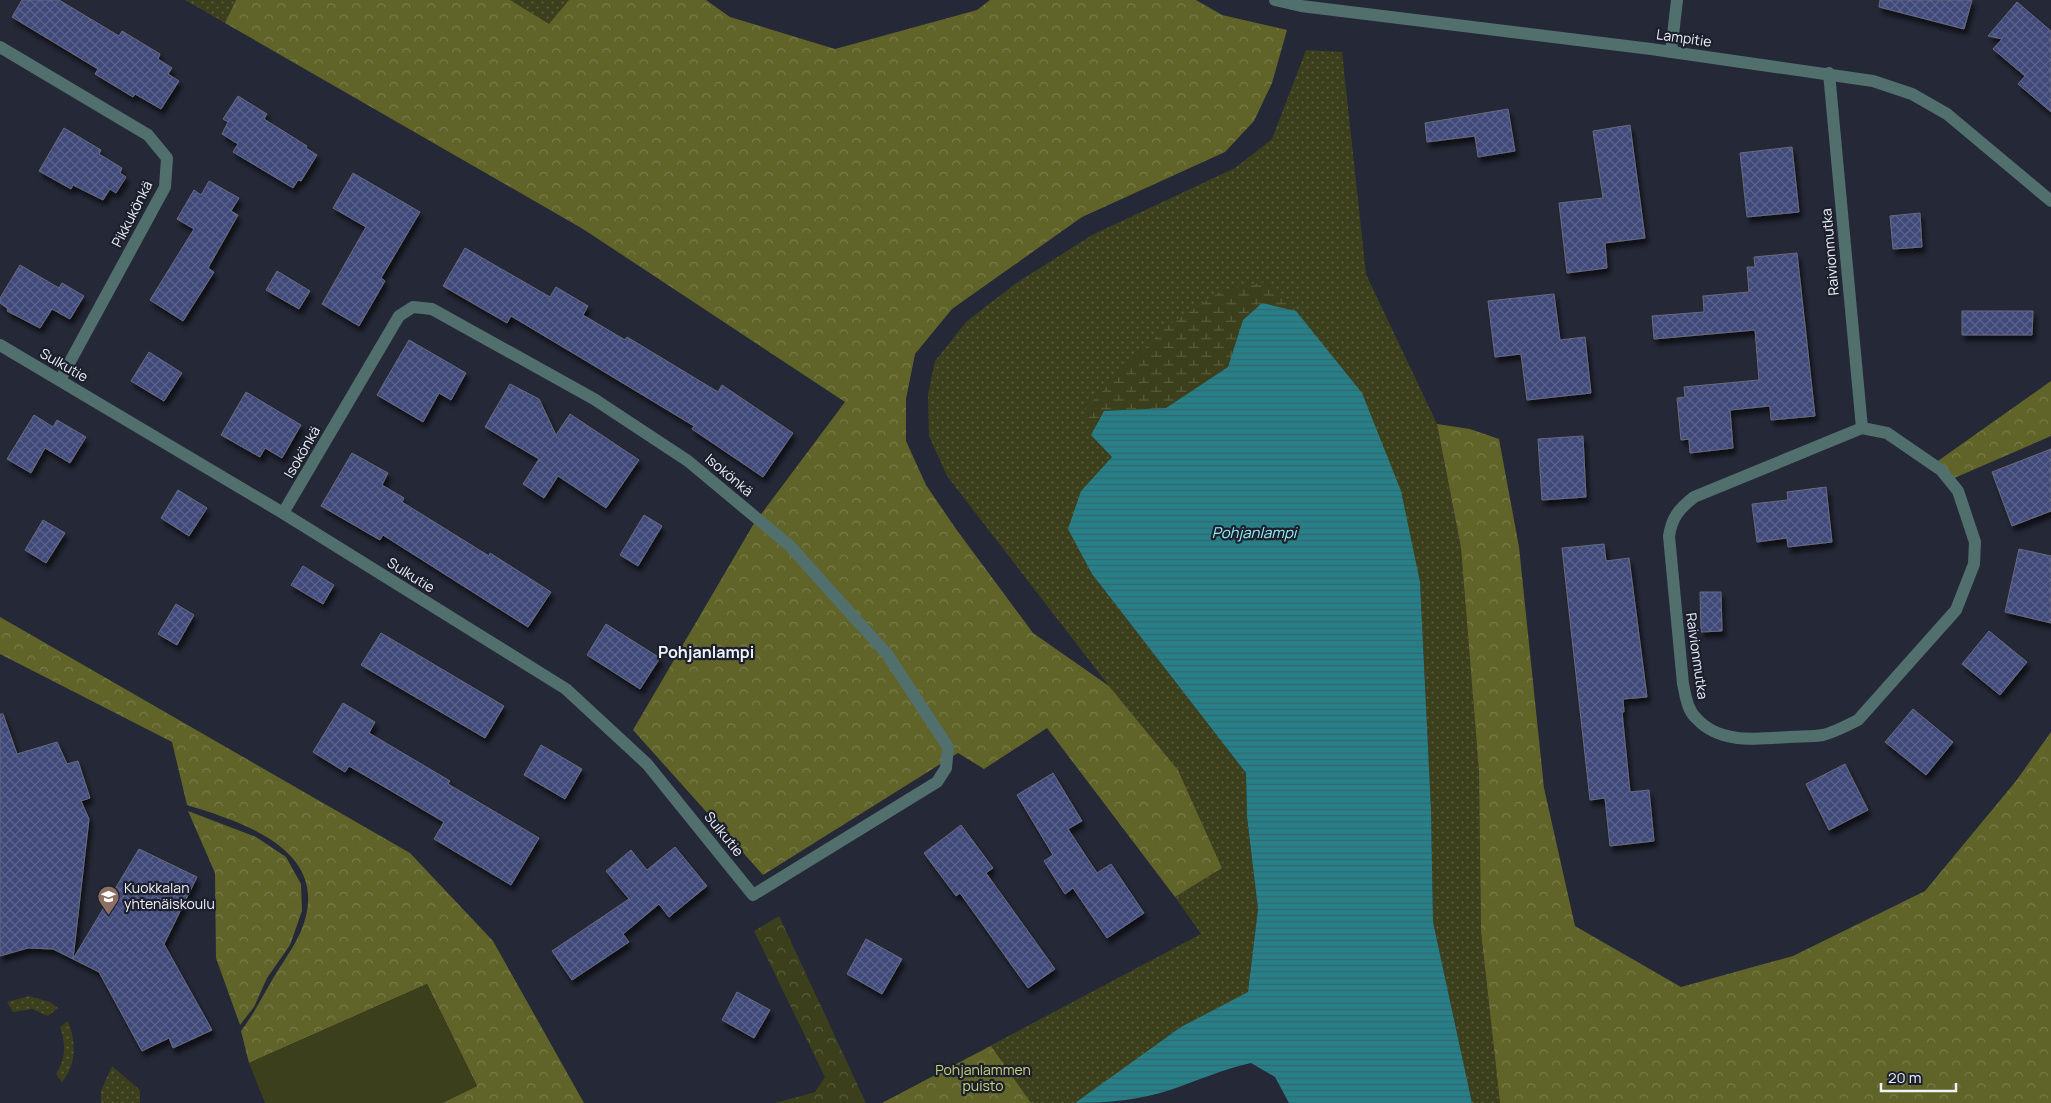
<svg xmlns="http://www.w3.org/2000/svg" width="2051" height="1103" font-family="Manrope,sans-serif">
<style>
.grass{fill:url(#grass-dots)}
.forest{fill:url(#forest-crowns)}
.wetland{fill:url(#wetland-marsh)}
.park{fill:url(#park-crowns)}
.garden{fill:#3c3f1c}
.water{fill:url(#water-rules)}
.building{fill:url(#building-cross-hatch);stroke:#676b7c;filter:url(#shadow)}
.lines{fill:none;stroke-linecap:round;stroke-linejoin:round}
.minor{stroke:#51706d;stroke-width:12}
.tertiary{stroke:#51706d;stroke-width:12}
.labels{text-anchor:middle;stroke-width:4.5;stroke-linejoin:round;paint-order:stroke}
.street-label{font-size:14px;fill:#eff1fb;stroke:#1c1f2c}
.poi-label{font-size:14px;fill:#eff1fb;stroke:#1c1f2c;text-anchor:start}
.park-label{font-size:14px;fill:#cbd37b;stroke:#1c1f2c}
.water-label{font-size:15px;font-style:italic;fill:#92f0f9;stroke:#1c1f2c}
.quarter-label{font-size:16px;font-weight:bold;fill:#eff1fb;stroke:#1c1f2c}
</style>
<defs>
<pattern id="grass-dots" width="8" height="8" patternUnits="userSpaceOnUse" patternTransform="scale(1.25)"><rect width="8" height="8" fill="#3c3f1c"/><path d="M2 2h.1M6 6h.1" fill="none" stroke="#585b3e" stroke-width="1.8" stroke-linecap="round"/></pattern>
<pattern id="forest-crowns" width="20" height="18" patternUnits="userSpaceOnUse" patternTransform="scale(1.25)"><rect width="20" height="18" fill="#606429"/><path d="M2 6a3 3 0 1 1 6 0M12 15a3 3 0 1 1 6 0" fill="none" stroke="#777b49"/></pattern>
<pattern id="wetland-marsh" width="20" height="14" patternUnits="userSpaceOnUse" patternTransform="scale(1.25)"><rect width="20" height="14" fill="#3c3f1c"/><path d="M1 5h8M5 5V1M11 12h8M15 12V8" fill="none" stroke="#585b3e"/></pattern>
<pattern id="park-crowns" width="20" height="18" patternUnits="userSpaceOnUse" patternTransform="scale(1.25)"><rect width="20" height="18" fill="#3c3f1c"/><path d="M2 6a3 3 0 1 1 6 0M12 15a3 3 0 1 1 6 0" fill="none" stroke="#585b3e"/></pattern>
<pattern id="water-rules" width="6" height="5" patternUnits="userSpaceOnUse" patternTransform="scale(1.25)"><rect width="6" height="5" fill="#278088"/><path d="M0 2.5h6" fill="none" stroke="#36676d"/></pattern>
<pattern id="building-cross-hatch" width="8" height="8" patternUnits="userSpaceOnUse" patternTransform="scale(1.25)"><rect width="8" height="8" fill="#3f4879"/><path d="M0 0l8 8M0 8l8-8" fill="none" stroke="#5b638d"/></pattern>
<filter id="shadow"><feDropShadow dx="3" dy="5.5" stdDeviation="2.5" flood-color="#0009"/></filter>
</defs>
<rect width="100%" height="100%" fill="#252837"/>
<path class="grass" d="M 185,0 L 236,0 L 225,23 Z
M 510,0 L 569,0 L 549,25 Z
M 1306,50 L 1342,52 L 1366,274 L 1437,424 L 1461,548 L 1479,772 L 1481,932 L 1500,1103 L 1472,1103 L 1433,922 L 1431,809 L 1420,582 L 1091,435 L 1113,457 L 1081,491 L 1092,574 L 1246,773 L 1247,817 L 1258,909 L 1248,993 L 1075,1103 L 882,1103 L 1201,934 L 1175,897 L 1222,868 L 1178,770 L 1109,686 L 947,476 L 929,436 L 928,394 L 935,361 L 967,321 L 1015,284 L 1092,235 L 1235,168 L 1272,139 Z
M 29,996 L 50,1002 L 58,1008 L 48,1016 L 32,1009 L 13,1012 L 7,1002 Z
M 68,1021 C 76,1041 77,1064 62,1082 L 56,1074 C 66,1058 66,1043 60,1027 Z
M 112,1066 L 140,1090 L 140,1103 L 101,1103 L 101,1091 Z"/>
<path class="forest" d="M 236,0 L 510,0 L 549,24 L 569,0 L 706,0 L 730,17 L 835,49 L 977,10 L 990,0 L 1196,0 L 1222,15 L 1287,30 L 1272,83 L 1254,121 L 1225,152 L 1082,217 L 952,309 L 915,354 L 906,399 L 906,441 L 926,485 L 956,529 L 1033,633 L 1109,686 L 1178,770 L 1222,868 L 1175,897 L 1047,728 L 984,769 L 958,753 L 763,875 L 633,730 L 753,525 L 845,402 L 583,229 L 225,23 Z
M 2051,381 L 2051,436 L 1952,479 L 1935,463 Z
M 1437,424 L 1470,429 L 1499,439 L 1519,547 L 1544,788 L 1575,926 L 1681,987 L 1793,956 L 1925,891 L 2016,781 L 2051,732 L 2051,1103 L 1500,1103 L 1481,932 L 1479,772 L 1461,548 Z
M 0,617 L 410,853 L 493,941 L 584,1103 L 442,1103 L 477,1086 L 427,984 L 249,1063 L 241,1031 C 253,1015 261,999 271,982 C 284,959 302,939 307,911 C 319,845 235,820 187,805 L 172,742 L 0,654 Z
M 188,811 L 256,837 L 286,857 L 301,884 L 302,911 L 290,945 L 267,978 L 254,1007 L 240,1025 L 216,958 L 215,873 Z
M 991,1046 L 1031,1103 L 882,1103 Z"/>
<path class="wetland" d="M 1265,282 L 1296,311 L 1337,363 L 1113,457 L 1091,435 L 1085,409 L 1167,326 L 1223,290 Z"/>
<path class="park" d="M 779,916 L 866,1103 L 775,1103 L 815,1092 L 825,1077 L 754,931 Z"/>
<path class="garden" d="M 427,984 L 477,1086 L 442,1103 L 265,1103 L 249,1063 Z"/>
<path class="water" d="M 1262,303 L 1296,311 L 1362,393 L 1401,491 L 1420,582 L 1431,809 L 1433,922 L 1472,1103 L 1289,1103 L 1275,1077 L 1251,1063 C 1223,1069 1197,1081 1170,1090 C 1139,1100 1108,1103 1075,1103 L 1181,1027 L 1248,992 L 1258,909 L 1247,817 L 1246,773 L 1092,574 L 1068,529 L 1081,491 L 1112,457 L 1091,435 L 1104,411 L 1166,408 L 1228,367 L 1243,320 Z"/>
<path class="building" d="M 22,0 L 59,0 L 119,36 L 122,31 L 160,54 L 158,59 L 172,68 L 168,74 L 179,81 L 161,109 L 135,94 L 133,97 L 95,74 L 98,69 L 12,17 Z
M 1880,0 L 1972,0 L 1964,29 L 1879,7 Z
M 2017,2 L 2051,31 L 2051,112 L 2018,84 L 2025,76 L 1993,49 L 2002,39 L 1988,36 Z
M 238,96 L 267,114 L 264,119 L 307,146 L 306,148 L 317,155 L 301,181 L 298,180 L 293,188 L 233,152 L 238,144 L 222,134 L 228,122 L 223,119 Z
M 1508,109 L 1515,151 L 1478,157 L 1475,136 L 1427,142 L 1425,123 Z
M 1630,125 L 1645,238 L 1605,243 L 1607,268 L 1567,273 L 1559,203 L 1603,198 L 1593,131 Z
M 64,128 L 101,150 L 99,154 L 122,168 L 120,173 L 126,177 L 116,193 L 110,189 L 103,200 L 73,185 L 71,189 L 39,171 Z
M 1792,147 L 1799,212 L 1747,217 L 1740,153 Z
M 353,173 L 420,212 L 381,278 L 385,281 L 359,326 L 322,304 L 366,227 L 333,208 Z
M 209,181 L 239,198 L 231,211 L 238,215 L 208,268 L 214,272 L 183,321 L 150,300 L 194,229 L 177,219 L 194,190 L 201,195 Z
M 1920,213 L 1922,247 L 1893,249 L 1890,216 Z
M 465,248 L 550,297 L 556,287 L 588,306 L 583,315 L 625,340 L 627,337 L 718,392 L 722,385 L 793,433 L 763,477 L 692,429 L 694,426 L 583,359 L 511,316 L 507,323 L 443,286 Z
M 1797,253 L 1815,416 L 1771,420 L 1770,406 L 1730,410 L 1733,448 L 1690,453 L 1689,439 L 1681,440 L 1677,398 L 1685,397 L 1684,387 L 1759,380 L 1755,330 L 1654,339 L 1652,316 L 1704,312 L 1703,296 L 1749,292 L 1747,267 L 1755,267 L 1754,257 Z
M 20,265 L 59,288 L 62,283 L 84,296 L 70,319 L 52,309 L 40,328 L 7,311 L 8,309 L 0,303 L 0,298 Z
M 277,271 L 310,291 L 299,309 L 266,290 Z
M 1554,294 L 1560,340 L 1585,337 L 1591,393 L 1527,400 L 1521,354 L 1495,357 L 1488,301 Z
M 1962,311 L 2033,311 L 2032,335 L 1962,335 Z
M 409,340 L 466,373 L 451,400 L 439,393 L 423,422 L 377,395 Z
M 149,352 L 182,373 L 164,401 L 131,381 Z
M 510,384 L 539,399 L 556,435 L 570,414 L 639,460 L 606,508 L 558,476 L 544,498 L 523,484 L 539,459 L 485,427 Z
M 246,392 L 301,425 L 282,458 L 265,448 L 260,457 L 221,435 Z
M 34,415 L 53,427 L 57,420 L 86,437 L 70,463 L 45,448 L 31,473 L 7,459 Z
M 1583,436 L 1586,497 L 1542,500 L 1538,439 Z
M 2051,449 L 2051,511 L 2012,526 L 1992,472 Z
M 352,453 L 388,473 L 382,485 L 404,498 L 402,502 L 489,556 L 490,553 L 551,592 L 528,627 L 383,535 L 380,540 L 321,506 Z
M 1826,487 L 1832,542 L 1788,547 L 1787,538 L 1757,542 L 1752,504 L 1788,500 L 1787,492 Z
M 178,490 L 207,508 L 189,536 L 161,518 Z
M 644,515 L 662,526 L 638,566 L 620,555 Z
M 43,520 L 65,533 L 46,563 L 25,550 Z
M 1604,544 L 1606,561 L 1629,558 L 1647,697 L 1623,699 L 1624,712 L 1622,712 L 1630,792 L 1649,790 L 1654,841 L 1610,846 L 1605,798 L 1590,800 L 1562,548 Z
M 2019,549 L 2051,556 L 2051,623 L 2005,612 Z
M 303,566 L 334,585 L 323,604 L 291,585 Z
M 1700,592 L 1721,592 L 1722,631 L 1701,632 Z
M 176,604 L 194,615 L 177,645 L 158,634 Z
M 606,624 L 660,658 L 640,689 L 587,655 Z
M 1989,631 L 2027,662 L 2000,695 L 1962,664 Z
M 381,633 L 504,706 L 485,738 L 361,665 Z
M 343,703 L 375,722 L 369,733 L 450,781 L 448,784 L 539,838 L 511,885 L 434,839 L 444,822 L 349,766 L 345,772 L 313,752 Z
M 1913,709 L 1953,742 L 1926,775 L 1885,742 Z
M 0,714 L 3,714 L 17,754 L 57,742 L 67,764 L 78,761 L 90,798 L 81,801 L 89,819 L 73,959 L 53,949 L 28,948 L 0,956 Z
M 541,745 L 582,769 L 565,799 L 524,775 Z
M 1845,764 L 1868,810 L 1829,830 L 1806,784 Z
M 1053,773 L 1082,821 L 1068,829 L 1097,873 L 1111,864 L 1144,913 L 1107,938 L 1073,888 L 1065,894 L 1044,861 L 1053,855 L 1017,795 Z
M 961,825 L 993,868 L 986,873 L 1055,969 L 1028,988 L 960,893 L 956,896 L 924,853 Z
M 675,847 L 707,886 L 669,917 L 659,904 L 623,934 L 629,942 L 572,980 L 552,951 L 629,899 L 606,871 L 631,850 L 647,870 Z
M 139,849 L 197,877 L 164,944 L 212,1030 L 173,1048 L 169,1038 L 142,1051 L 99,972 L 73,959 Z
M 866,939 L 902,959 L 882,994 L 847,974 Z
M 737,992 L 770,1010 L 754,1038 L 722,1020 Z"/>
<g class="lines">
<path class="minor" d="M 0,47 L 148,135 L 167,158 L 165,187 L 60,380
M 1671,52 L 1677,0
M 1829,73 L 1862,428
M 0,345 L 283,513 L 566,689 L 647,764 L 753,895 L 937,782 L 946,768 L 948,747 L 887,654 L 789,545 L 688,461 L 594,399 L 432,309 L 413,307 L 399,316 L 283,513
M 1862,428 L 1887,433 L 1941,470 L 1958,491 L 1975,542 L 1974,564 L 1956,610 L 1858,720 C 1846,726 1835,732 1823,735 C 1812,737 1799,736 1788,737 C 1758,739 1720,744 1697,719 C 1687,710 1686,697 1683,684 L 1669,536 C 1672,517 1679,509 1694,497 Z"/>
<path class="tertiary" d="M 1275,0 L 1301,6 L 1651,49 L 1873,81 L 1912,94 L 1947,114 L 2051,201"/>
</g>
<defs>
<symbol id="school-pin" viewBox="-11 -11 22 30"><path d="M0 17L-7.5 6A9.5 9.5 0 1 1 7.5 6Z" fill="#8d6e63" stroke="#1c1f2c"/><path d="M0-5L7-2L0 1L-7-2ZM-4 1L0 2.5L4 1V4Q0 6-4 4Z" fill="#fff"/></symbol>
</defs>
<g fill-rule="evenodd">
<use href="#school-pin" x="96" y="884" width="25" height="34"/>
</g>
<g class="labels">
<g class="street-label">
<text transform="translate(1684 38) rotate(8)" y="5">Lampitie</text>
<text transform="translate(132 214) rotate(-63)" y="5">Pikkukönkä</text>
<text transform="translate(1830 252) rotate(-95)" y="5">Raivionmutka</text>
<text transform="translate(64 365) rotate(30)" y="5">Sulkutie</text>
<text transform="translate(302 452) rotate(-60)" y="5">Isokönkä</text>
<text transform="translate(729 475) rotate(40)" y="5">Isokönkä</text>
<text transform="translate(411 575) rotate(32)" y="5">Sulkutie</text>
<text transform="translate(1697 656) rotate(82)" y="5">Raivionmutka</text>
<text transform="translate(724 834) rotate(51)" y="5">Sulkutie</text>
</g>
<g class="poi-label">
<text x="124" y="893">Kuokkalan<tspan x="124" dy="16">yhtenäiskoulu</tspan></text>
</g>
<g class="park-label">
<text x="983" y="1075">Pohjanlammen<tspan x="983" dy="16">puisto</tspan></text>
</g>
<g class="water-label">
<text x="1254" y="538">Pohjanlampi</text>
</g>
<g class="quarter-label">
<text x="706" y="658">Pohjanlampi</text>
</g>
</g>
<path d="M1881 1083v8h75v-8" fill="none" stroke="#eff1fb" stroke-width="2.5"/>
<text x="1888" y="1083" font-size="15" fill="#eff1fb" stroke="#1c1f2c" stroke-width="4" paint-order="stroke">20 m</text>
</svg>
